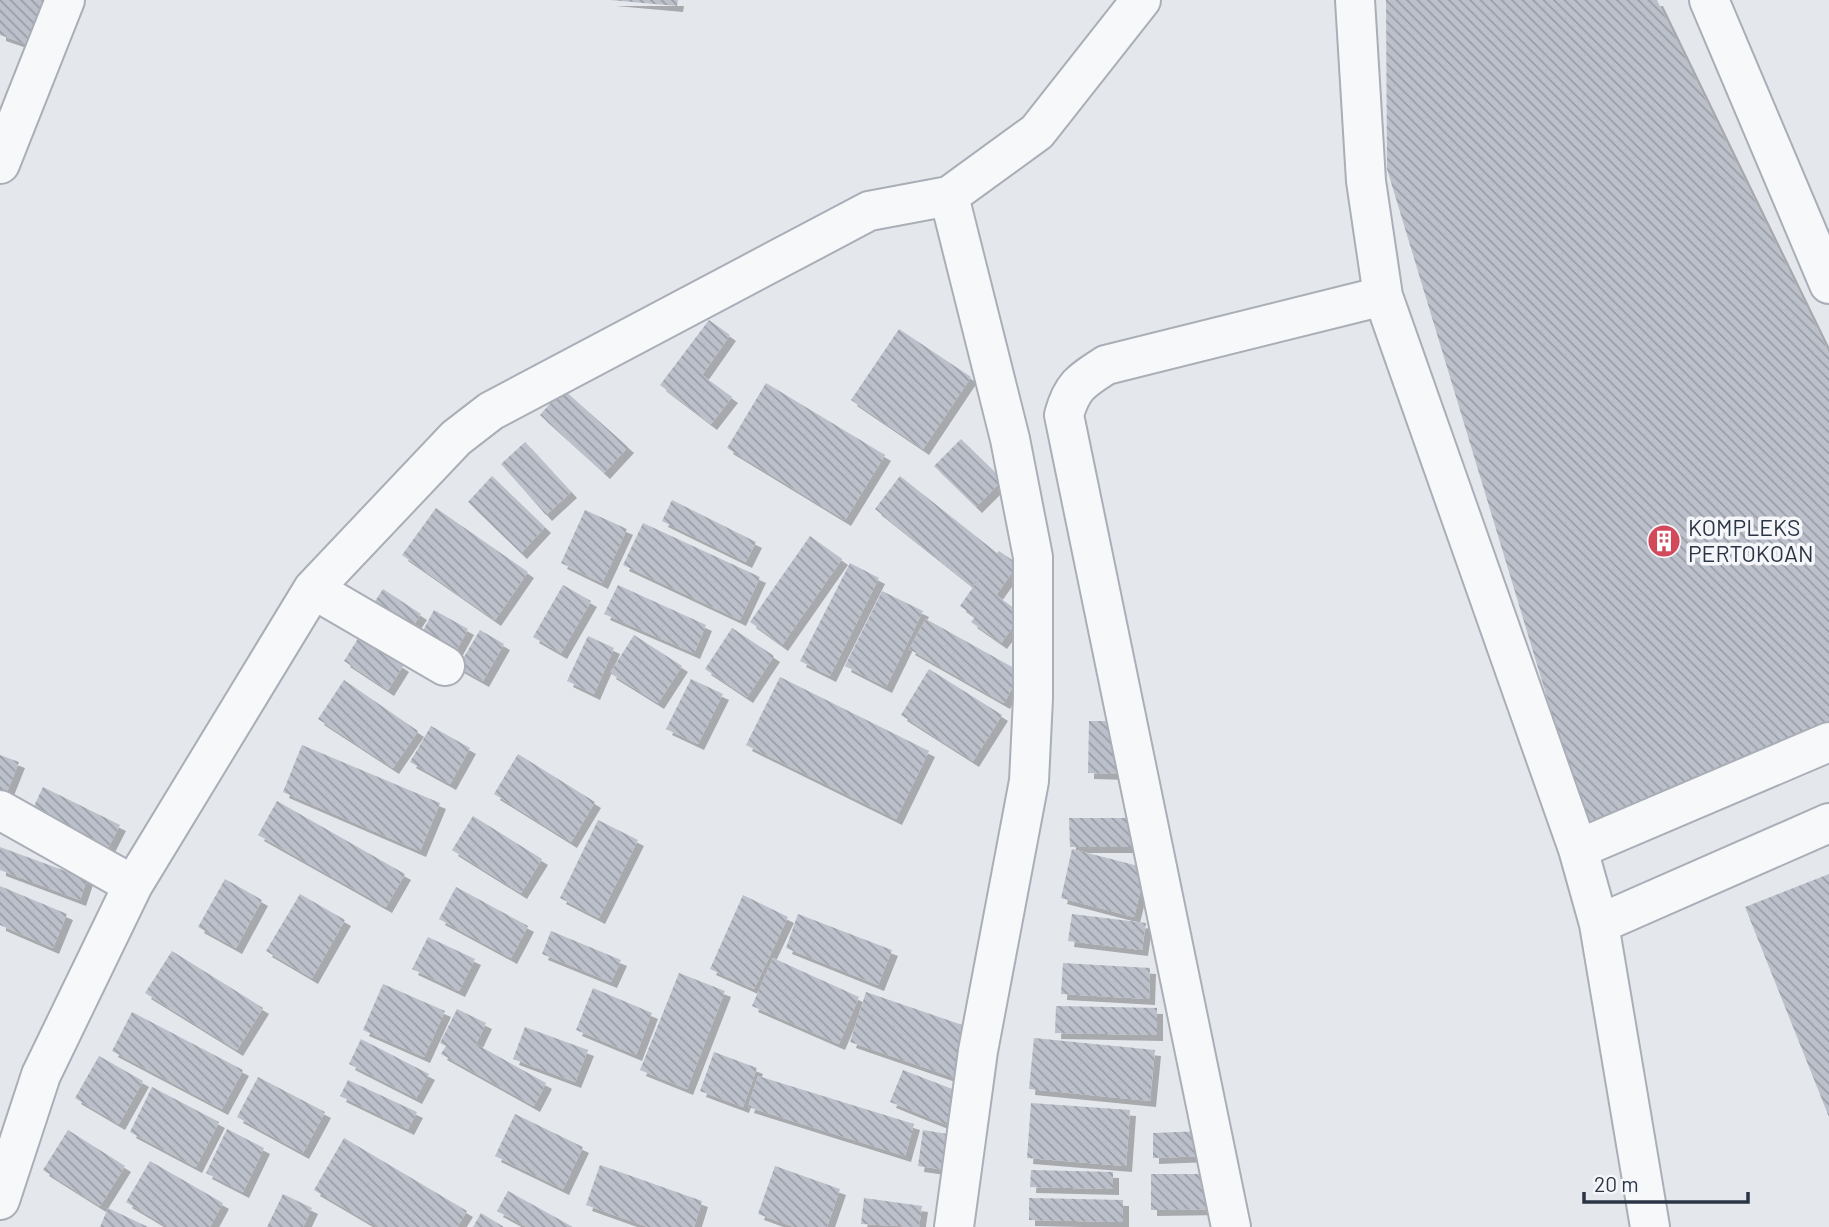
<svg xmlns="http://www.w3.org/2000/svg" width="1829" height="1227" font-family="Barlow,sans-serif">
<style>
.building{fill:url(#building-back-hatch);filter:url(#shadow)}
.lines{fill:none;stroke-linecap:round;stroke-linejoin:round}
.minor-casing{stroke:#a9aeb7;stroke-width:42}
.minor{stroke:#f7f8fa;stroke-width:38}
.labels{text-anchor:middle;stroke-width:7;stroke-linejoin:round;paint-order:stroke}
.poi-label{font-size:23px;fill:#2b3445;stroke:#f4f6f9;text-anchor:start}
</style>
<defs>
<pattern id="building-back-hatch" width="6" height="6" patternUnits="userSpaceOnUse" patternTransform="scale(1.75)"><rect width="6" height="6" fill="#bbc0ca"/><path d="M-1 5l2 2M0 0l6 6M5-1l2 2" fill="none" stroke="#989da6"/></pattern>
<filter id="shadow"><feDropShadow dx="6" dy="6" stdDeviation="0" flood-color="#0004"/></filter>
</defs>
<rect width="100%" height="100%" fill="#e4e7ec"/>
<path class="building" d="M 0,0 L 56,0 L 41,49 L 0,35 Z
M 610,0 L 678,0 L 677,6 Z
M 1386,0 L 1657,0 L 1829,353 L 1829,728 L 1588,833 L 1387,169 Z
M 709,320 L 730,335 L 702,375 L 732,397 L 711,424 L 660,385 Z
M 899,329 L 971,377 L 923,449 L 851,400 Z
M 766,383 L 885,455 L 845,520 L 727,448 Z
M 563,389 L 628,447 L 604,473 L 540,415 Z
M 961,439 L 1003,480 L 976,507 L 934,466 Z
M 525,442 L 571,492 L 546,515 L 501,464 Z
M 492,476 L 545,527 L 521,553 L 468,502 Z
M 900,476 L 997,553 L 999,551 L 1018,564 L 996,595 L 1022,614 L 1001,643 L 971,622 L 975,617 L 960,606 L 989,564 L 972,586 L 875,509 Z
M 672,500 L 756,542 L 746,562 L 662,521 Z
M 436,508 L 528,572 L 495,620 L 402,555 Z
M 585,510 L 627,529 L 602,583 L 561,563 Z
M 643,523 L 760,577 L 740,620 L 623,565 Z
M 810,536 L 842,559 L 782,645 L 750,622 Z
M 850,563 L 879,578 L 830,676 L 800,661 Z
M 563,585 L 591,601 L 561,653 L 533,637 Z
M 618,585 L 706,625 L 694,653 L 604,614 Z
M 383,589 L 421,614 L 406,637 L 368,612 Z
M 882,591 L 923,611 L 886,687 L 845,666 Z
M 434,610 L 468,629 L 451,660 L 417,642 Z
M 926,619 L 1021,672 L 1004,703 L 909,649 Z
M 732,628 L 774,656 L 747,697 L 705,669 Z
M 480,630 L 504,644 L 483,681 L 458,667 Z
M 634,635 L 682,666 L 658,703 L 610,673 Z
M 588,636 L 614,648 L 594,694 L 567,681 Z
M 359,637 L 403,666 L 388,690 L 344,661 Z
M 929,669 L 1002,715 L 973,761 L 901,715 Z
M 780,677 L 929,751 L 896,819 L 746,745 Z
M 691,679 L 723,694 L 698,744 L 666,729 Z
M 344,680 L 418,731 L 393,768 L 318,719 Z
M 1089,721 L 1123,721 L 1122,774 L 1088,773 Z
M 431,726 L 470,748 L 450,784 L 410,762 Z
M 302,745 L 440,803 L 420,851 L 283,792 Z
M 518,754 L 595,802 L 571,842 L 494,794 Z
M 0,755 L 19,762 L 3,802 L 0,801 Z
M 43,787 L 120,825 L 104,856 L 28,819 Z
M 277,801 L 405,874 L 386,907 L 258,835 Z
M 473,816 L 542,859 L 521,893 L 452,850 Z
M 1069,818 L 1143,818 L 1143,847 L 1070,847 Z
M 598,820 L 638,840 L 599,918 L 560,898 Z
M 0,847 L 87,879 L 80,900 L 0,870 Z
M 1072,849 L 1146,868 L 1134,917 L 1061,898 Z
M 1829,874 L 1829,1117 L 1745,907 Z
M 225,879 L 262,900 L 236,948 L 198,927 Z
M 0,886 L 67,914 L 53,948 L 0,925 Z
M 456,887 L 528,926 L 511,958 L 439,919 Z
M 300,894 L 345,920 L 312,978 L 266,951 Z
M 743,895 L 788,917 L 754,989 L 710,969 Z
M 798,914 L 892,950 L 878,985 L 786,948 Z
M 1072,914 L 1146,923 L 1142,950 L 1068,941 Z
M 551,931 L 621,960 L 611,982 L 542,954 Z
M 428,937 L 475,959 L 459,991 L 412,969 Z
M 172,951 L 263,1008 L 237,1050 L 145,993 Z
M 773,958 L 859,997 L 839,1044 L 752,1006 Z
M 1063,963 L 1150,968 L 1149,999 L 1061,994 Z
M 679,973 L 725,991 L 687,1089 L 640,1070 Z
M 383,984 L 445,1011 L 424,1057 L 363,1030 Z
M 593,988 L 652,1013 L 636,1055 L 576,1030 Z
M 866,992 L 974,1029 L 958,1079 L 850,1042 Z
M 1056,1006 L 1157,1008 L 1157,1035 L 1055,1033 Z
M 457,1009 L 486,1023 L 476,1044 L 546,1083 L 534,1106 L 441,1054 L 446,1046 L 440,1043 Z
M 132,1012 L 243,1070 L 222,1109 L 112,1051 Z
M 525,1027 L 588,1050 L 575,1082 L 513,1059 Z
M 1034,1038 L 1155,1050 L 1150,1101 L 1029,1089 Z
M 361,1039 L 429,1074 L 416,1098 L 349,1064 Z
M 714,1052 L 757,1068 L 743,1107 L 700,1091 Z
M 99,1056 L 143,1081 L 119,1124 L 75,1098 Z
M 903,1070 L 965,1094 L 952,1127 L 890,1102 Z
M 758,1076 L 914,1124 L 905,1156 L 748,1107 Z
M 258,1077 L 325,1112 L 303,1153 L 237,1117 Z
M 348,1080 L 417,1112 L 408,1129 L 340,1096 Z
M 152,1087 L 219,1122 L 196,1167 L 130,1132 Z
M 1031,1103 L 1130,1110 L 1126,1166 L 1027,1158 Z
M 515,1114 L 583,1147 L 563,1189 L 495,1156 Z
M 227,1129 L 264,1148 L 243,1192 L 206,1173 Z
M 68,1130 L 125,1166 L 100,1206 L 43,1170 Z
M 923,1130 L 966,1137 L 961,1172 L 918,1166 Z
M 1203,1131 L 1204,1156 L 1153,1158 L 1153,1133 Z
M 344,1138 L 467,1211 L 457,1227 L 377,1227 L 314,1190 Z
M 150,1161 L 223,1203 L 210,1227 L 168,1227 L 126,1202 Z
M 600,1165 L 702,1201 L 694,1227 L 648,1227 L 586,1205 Z
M 775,1166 L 840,1189 L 827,1227 L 794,1227 L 758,1214 Z
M 1031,1170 L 1113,1172 L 1113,1189 L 1030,1187 Z
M 1151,1174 L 1219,1174 L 1219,1209 L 1151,1210 Z
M 508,1191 L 573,1227 L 527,1227 L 497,1211 Z
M 283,1194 L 312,1208 L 303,1227 L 267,1227 Z
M 864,1198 L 922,1206 L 919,1227 L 861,1224 Z
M 1029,1198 L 1123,1200 L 1123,1222 L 1029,1220 Z
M 108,1208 L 148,1227 L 100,1227 Z
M 481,1213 L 504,1227 L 473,1227 Z"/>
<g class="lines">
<defs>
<path id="minor" d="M 1355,0 L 1366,181 L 1383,296 L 1578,849 L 1599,924 L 1650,1227
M 1709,0 L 1829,284
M 0,164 L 65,0
M 949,196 L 1010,439 L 1033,557 L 1033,698 L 1029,781 L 978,1051 L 954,1227
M 313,589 L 445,666
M 0,810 L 133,885
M 1578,849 L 1829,742
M 1599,924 L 1829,823
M 0,1200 L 41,1075 L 133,885 L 313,589 L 456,438 L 491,411 L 869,211 L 949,196 L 1037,132 L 1141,0
M 1231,1227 L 1064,415 C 1072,386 1081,381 1106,365 L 1383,296"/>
</defs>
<use href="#minor" class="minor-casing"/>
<use href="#minor" class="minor"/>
</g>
<defs>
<symbol id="building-disc" viewBox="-11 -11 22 22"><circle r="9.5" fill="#d1495b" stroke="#f4f6f9"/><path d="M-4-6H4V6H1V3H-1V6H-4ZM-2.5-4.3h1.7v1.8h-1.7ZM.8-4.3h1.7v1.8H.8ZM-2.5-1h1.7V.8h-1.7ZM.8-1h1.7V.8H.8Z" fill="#fff"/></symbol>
</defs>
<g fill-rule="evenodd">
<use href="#building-disc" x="1645" y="522" width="38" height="38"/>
</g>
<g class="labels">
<g class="poi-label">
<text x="1688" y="536">KOMPLEKS<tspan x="1688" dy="26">PERTOKOAN</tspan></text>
</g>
</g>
<path d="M1584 1192v10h164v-10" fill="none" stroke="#2b3445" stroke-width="3.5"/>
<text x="1594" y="1192" font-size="21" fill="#2b3445" stroke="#f4f6f9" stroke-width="5" paint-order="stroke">20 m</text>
</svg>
